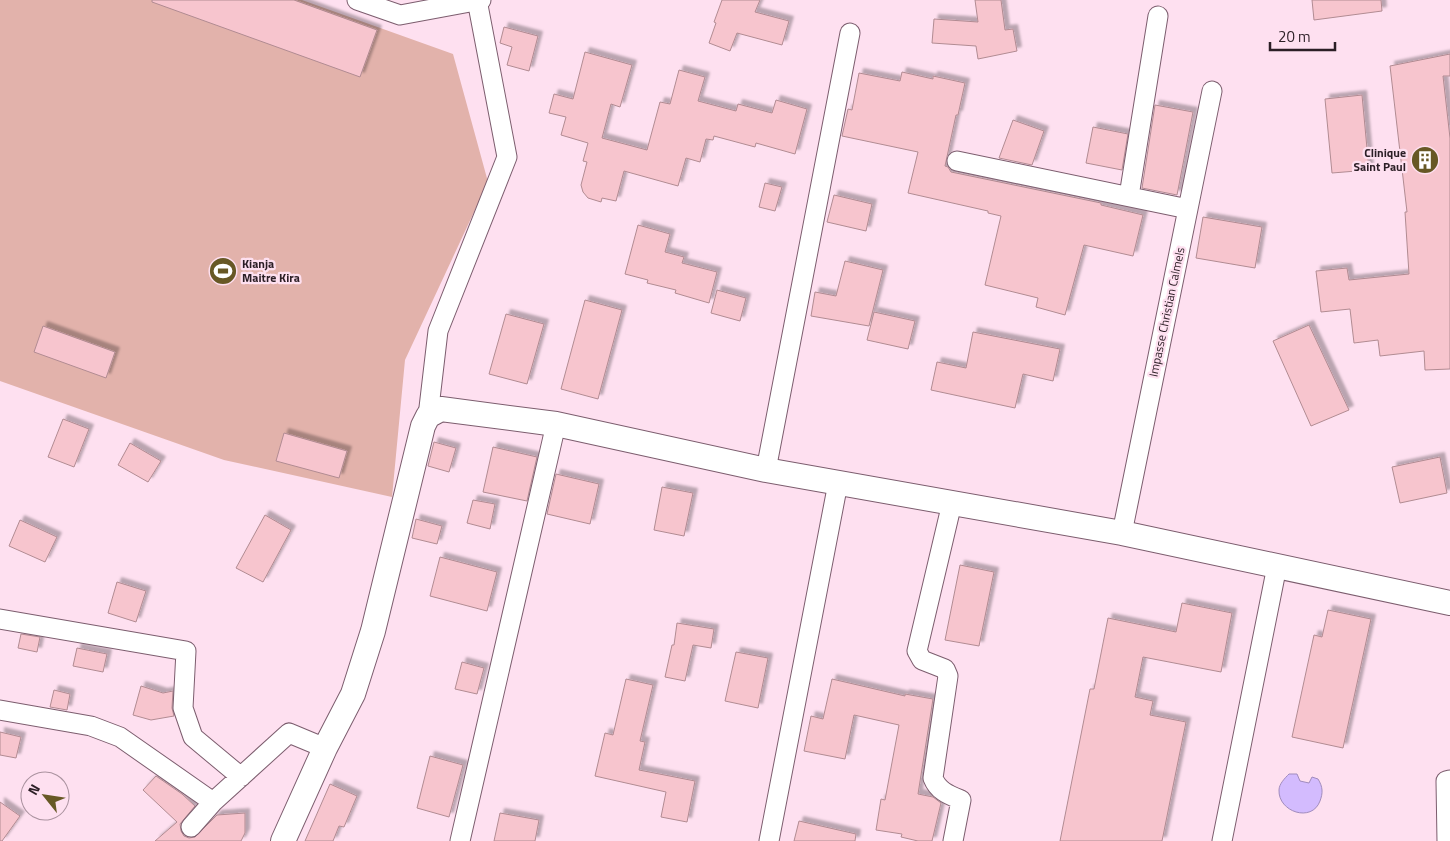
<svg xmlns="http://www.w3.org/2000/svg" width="1450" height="841" font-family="'Titillium Web',sans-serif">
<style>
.green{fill:#e2b2ab}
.water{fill:#d3bbfe;stroke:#a18cbd}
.building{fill:#f7c5ce;stroke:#b18b92;filter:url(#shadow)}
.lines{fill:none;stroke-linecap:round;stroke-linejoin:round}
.minor-casing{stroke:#7c5d6e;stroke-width:21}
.tertiary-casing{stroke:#7c5d6e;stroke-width:26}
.minor{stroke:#fff;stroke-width:19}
.tertiary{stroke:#fff;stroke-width:24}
.labels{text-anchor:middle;stroke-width:4.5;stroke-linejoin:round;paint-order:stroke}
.poi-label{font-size:12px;font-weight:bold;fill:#2b1e25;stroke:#fee0f0;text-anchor:end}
.street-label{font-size:12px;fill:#2b1e25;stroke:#fee0f0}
</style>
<defs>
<filter id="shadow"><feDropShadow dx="4.5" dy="-4.5" stdDeviation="1" flood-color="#0004"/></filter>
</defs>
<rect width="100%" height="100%" fill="#fee0f0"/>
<path class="green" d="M 0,0 L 302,0 L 453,54 L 488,182 L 405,360 L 392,497 L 224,460 L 0,381 Z"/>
<path class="water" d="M 1289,774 L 1297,774 L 1300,781 L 1309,783 L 1312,777 L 1318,779 C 1323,787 1323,793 1320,801 C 1312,823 1278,812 1279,790 C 1279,784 1285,778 1289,774 Z"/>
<path class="building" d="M 152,0 L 294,0 L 377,30 L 360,77 L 152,2 Z
M 722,0 L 760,0 L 755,12 L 789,21 L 782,45 L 737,33 L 730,51 L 709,43 L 716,23 L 714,22 Z
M 975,0 L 1001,0 L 1005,30 L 1013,29 L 1017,51 L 978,59 L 976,46 L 932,43 L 934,19 L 978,22 Z
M 1312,0 L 1381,0 L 1382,11 L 1314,20 Z
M 504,27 L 538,36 L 529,71 L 507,65 L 512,47 L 500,43 Z
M 585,52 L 632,65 L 620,107 L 611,104 L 602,138 L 647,150 L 660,102 L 670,104 L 679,70 L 705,77 L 698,101 L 736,111 L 738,104 L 772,113 L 776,100 L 807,109 L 795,154 L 756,143 L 755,147 L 714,136 L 713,140 L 706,139 L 700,162 L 686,158 L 678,186 L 624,171 L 616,201 L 602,198 L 601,202 L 588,198 L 583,192 L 581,185 L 587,162 L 583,161 L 588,143 L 561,135 L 566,117 L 549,113 L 554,94 L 573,99 Z
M 1450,54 L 1450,76 L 1443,76 L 1450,138 L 1450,369 L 1425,370 L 1424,351 L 1380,356 L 1378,340 L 1354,343 L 1350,309 L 1321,312 L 1316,271 L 1347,268 L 1349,280 L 1409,274 L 1405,212 L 1407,212 L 1390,66 Z
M 902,72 L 933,79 L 933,76 L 965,83 L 958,115 L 956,115 L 945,166 L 948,167 L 951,172 L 1101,203 L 1101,205 L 1143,215 L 1133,256 L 1084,245 L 1065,315 L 1036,307 L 1038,298 L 985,285 L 1001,216 L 988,213 L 988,211 L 908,193 L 918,152 L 842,136 L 848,109 L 852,110 L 859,73 L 900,81 Z
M 1362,95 L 1369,170 L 1332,173 L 1325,99 Z
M 1155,105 L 1193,112 L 1177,195 L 1142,188 Z
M 1013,120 L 1044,131 L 1032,165 L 999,158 Z
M 1093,127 L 1128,134 L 1122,170 L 1086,163 Z
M 765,183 L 782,187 L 775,211 L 759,207 Z
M 834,195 L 872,204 L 866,231 L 827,222 Z
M 1203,217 L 1262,227 L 1255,268 L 1196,258 Z
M 638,225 L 670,234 L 665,252 L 684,257 L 682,263 L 717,272 L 709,303 L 675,293 L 676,290 L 647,283 L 648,280 L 625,274 Z
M 845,261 L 883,270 L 869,326 L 811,316 L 815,292 L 836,296 Z
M 717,290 L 746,298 L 740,321 L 711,313 Z
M 585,300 L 622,310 L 598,399 L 561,389 Z
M 874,312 L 915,321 L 908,349 L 867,340 Z
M 506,314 L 544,324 L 527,384 L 489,374 Z
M 1309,325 L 1349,410 L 1311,426 L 1273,341 Z
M 43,326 L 115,352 L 106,378 L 34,352 Z
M 973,332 L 1060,349 L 1053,381 L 1023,374 L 1015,408 L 931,390 L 937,362 L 966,368 Z
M 63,419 L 89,429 L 74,467 L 48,457 Z
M 284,433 L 347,451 L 339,478 L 276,461 Z
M 434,442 L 456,448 L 449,472 L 428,466 Z
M 130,443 L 161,461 L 148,482 L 118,465 Z
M 493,447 L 537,457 L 527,501 L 483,492 Z
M 1440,457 L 1447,493 L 1400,503 L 1392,467 Z
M 556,474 L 599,484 L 590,524 L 547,514 Z
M 662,487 L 693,493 L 684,536 L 654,530 Z
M 473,500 L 495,504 L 490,529 L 467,523 Z
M 265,515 L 291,530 L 263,582 L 236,568 Z
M 416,519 L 442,526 L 437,544 L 412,538 Z
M 20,520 L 57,537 L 45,562 L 9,546 Z
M 440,557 L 497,572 L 487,611 L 430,596 Z
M 960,565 L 994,572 L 979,646 L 945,640 Z
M 117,582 L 146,591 L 136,622 L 108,613 Z
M 1182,603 L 1232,613 L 1221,672 L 1143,657 L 1135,697 L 1153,701 L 1150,715 L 1186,722 L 1162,841 L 1060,841 L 1090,689 L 1094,689 L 1108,618 L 1176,632 Z
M 1328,610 L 1371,619 L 1343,748 L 1292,737 L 1314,635 L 1322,637 Z
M 677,623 L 714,629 L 711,648 L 693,645 L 685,681 L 665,677 L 672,645 L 674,645 Z
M 21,634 L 40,637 L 37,652 L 18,648 Z
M 77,648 L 107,654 L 103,672 L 73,666 Z
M 736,652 L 768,658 L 758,708 L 725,701 Z
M 462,662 L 484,668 L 477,694 L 455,689 Z
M 626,679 L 653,685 L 640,741 L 645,742 L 639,770 L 695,781 L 687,822 L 661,817 L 666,792 L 595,776 L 605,733 L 613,735 Z
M 832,679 L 905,696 L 905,694 L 933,699 L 918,794 L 933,797 L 941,803 L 932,841 L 918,841 L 901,837 L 902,834 L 876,830 L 881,799 L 885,800 L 899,725 L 854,715 L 845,759 L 804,751 L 811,716 L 823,719 Z
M 141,686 L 163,693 L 173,691 L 172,708 L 174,716 L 151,720 L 133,715 Z
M 54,690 L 70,694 L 67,710 L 50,707 Z
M 0,732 L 21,737 L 16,758 L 0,755 Z
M 430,756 L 463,765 L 449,817 L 417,808 Z
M 156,776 L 182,794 L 195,806 L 180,824 L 181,831 L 184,836 L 189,838 L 195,837 L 217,815 L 245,813 L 245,833 L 241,841 L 155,841 L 177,822 L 143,790 Z
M 330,784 L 357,796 L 344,827 L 339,826 L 333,841 L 305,841 Z
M 0,802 L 20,816 L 2,841 L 0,841 Z
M 500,813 L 539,820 L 535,841 L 494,841 Z
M 799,821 L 856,834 L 855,841 L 794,841 Z"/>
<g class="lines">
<defs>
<path id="minor" d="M 357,0 L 400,15 L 481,0
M 957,161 L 1188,209
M 1129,196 L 1158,16
M 428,416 L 438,331 L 507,157 L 477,0
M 766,470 L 850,33
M 952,503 L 917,651 L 922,660 L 945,669 L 948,676 L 933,778 C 938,791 949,795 961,800 L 953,841
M 1122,533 L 1212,91
M 0,619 L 186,651 L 183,708 L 193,737 L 241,777
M 0,710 L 91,726 L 120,737 L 213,802
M 191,827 L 213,802 L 289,733 L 325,748
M 460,841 L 556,424
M 769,841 L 838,483
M 1222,841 L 1277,566
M 1447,841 L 1446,781 L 1450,780"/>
<path id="tertiary" d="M 283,841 L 325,748 L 353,694 L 373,631 L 423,426 L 428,416 L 441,409 L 556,424 L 766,470 L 1122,533 L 1450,603"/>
</defs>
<use href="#minor" class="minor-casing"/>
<use href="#tertiary" class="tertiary-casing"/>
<use href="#minor" class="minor"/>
<use href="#tertiary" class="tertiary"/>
</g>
<defs>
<symbol id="building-disc" viewBox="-11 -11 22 22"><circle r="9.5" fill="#675825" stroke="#fee0f0"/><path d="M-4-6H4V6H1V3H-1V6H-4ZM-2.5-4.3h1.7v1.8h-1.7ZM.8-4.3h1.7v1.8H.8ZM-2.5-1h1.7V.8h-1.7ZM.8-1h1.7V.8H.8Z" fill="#fff"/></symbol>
<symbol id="stadium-disc" viewBox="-11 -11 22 22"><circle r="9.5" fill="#675825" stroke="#fee0f0"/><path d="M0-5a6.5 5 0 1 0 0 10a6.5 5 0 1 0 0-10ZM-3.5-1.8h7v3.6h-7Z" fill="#fff"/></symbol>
</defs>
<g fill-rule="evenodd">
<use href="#building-disc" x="1409" y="144" width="32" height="32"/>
<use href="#stadium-disc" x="207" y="255" width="32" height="32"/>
</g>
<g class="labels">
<g class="poi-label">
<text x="1406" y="157">Clinique<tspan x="1406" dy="14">Saint Paul</tspan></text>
<text x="242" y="268" text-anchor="start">Kianja<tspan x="242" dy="14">Maitre Kira</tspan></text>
</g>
<g class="street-label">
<text transform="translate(1167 312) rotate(-78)" y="4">Impasse Christian Calmels</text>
</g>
</g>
<g transform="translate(45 796) rotate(300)"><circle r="24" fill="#fee0f0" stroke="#aa929f"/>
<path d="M0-4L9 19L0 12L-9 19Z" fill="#675825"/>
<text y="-8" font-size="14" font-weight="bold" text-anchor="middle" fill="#2b1e25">N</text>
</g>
<path d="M1270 42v8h65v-8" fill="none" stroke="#2b1e25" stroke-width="2.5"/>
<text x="1278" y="42" font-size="15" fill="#2b1e25" stroke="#fee0f0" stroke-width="4" paint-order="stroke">20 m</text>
</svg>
